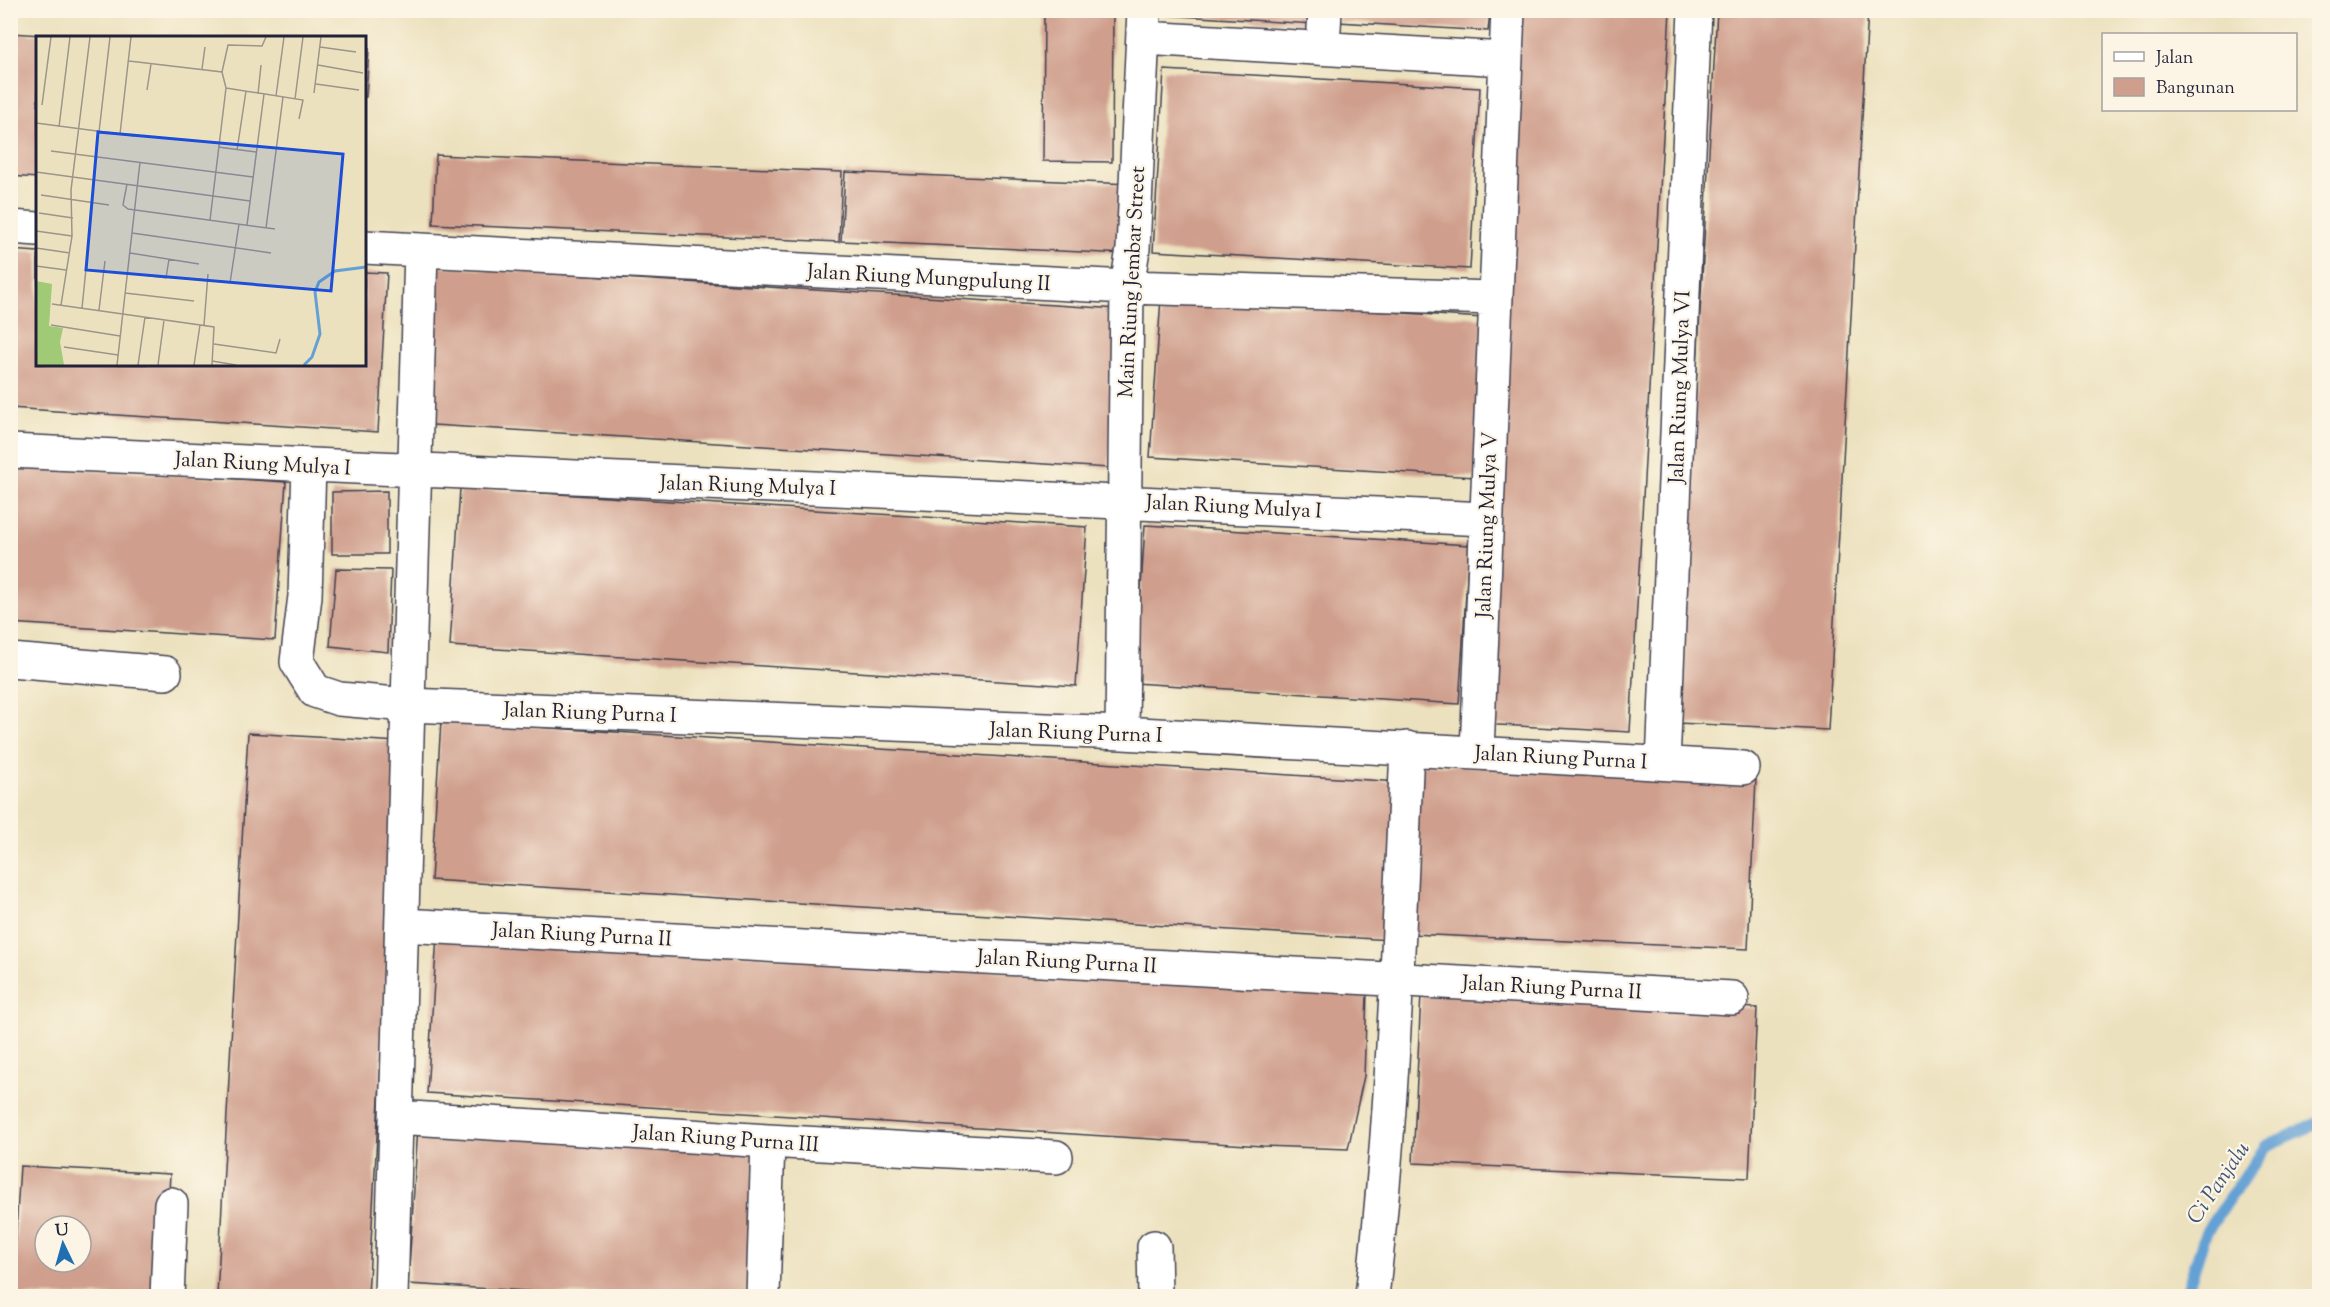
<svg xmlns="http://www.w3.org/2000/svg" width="2330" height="1307" font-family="'Sorts Mill Goudy',serif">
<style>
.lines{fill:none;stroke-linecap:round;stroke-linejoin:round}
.stream{stroke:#63a0d4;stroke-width:12}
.building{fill:#cf9e8c;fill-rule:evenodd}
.minor-casing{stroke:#403f4f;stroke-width:36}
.minor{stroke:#fff;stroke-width:33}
.labels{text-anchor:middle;stroke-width:4.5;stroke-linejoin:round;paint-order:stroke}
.street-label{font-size:21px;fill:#22223b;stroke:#fcf5e5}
.water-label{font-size:22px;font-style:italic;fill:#3c5478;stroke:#fcf5e5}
.inset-river{fill:none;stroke:#63a0d4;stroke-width:3}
.inset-road{fill:none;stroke:#9b958a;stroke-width:1.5}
.view{fill:#1d4ed8;fill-opacity:0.15;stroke:#1d4ed8;stroke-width:3}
.inset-edge{fill:none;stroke:#22223b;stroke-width:3}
</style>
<rect width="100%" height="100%" fill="#fcf5e5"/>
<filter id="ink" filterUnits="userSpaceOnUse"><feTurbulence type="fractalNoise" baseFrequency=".0167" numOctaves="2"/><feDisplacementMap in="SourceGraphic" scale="12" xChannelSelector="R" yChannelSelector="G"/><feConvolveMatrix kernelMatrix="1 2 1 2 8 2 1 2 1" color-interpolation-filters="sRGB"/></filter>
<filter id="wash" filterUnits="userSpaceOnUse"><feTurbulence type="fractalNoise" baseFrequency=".008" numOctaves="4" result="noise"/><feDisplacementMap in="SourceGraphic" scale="24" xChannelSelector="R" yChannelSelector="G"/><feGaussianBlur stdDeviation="1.35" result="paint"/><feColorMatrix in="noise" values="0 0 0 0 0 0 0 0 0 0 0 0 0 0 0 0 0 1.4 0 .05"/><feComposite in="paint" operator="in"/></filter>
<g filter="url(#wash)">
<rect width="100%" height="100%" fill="#ece1be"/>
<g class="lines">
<path class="stream" d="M 2185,1296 L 2206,1232 L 2266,1146 L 2320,1122"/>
</g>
<g id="blocks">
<path class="building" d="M 1044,10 L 1113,10 L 1112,162 L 1043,161 Z
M 1164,10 L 1316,10 L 1315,24 L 1164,15 Z
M 1339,10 L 1490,10 L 1488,31 L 1338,22 Z
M 1518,10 L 1670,10 L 1630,732 L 1479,724 Z
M 1717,10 L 1868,10 L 1828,730 L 1677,723 Z
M 10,33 L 58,36 L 58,38 L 38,38 L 38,178 L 10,176 Z
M 364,49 L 369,49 L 366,97 L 364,97 Z
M 1164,70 L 1480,88 L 1470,269 L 1153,251 Z
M 436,155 L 842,172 L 839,242 L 433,224 Z
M 845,172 L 1131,184 L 1127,254 L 841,241 Z
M 10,250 L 38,252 L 38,364 L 364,364 L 364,272 L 387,273 L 378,432 L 10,408 Z
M 428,266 L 1119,309 L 1109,468 L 417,424 Z
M 1161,298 L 1484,318 L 1475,477 L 1150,457 Z
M 10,465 L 286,482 L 275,640 L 10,623 Z
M 460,488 L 1087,527 L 1076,686 L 450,646 Z
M 387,491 L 387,554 L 332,554 L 332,492 Z
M 1145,525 L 1469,545 L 1459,704 L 1135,683 Z
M 336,569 L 391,570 L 388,652 L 330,646 Z
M 441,721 L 1400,782 L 1390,940 L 431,880 Z
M 248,733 L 399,742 L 368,1296 L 217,1296 Z
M 1419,764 L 1756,779 L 1748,949 L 1411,934 Z
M 437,935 L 1367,994 L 1364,1076 L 1348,1149 L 1263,1146 L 427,1093 Z
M 1421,993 L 1757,1008 L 1749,1178 L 1413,1163 Z
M 418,1126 L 755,1146 L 754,1296 L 609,1296 L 408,1284 Z
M 20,1166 L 170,1174 L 163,1296 L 12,1296 ZM 45,1226 L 81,1226 L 81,1262 L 45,1262 Z"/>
</g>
</g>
<g filter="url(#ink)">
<use href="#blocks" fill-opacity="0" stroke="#403f4f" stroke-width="1.5"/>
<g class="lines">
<defs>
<path id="minor" d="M 1143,38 L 1505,59
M 1323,48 L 1325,10
M 10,227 L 38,229
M 364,247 L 1127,287 L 1494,298
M 10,451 L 1486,519
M 309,466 L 305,596 L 297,662 L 315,691 L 339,699 L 408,705 L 1122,733 L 1743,768
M 10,660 L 165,673
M 1122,733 L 1127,287 L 1133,249 L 1144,10
M 1477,751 L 1508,10
M 1663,763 L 1695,10
M 402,925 L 1732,998
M 396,1117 L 768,1141 L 1056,1157
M 1154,1247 L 1155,1296
M 167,1296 L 171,1204
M 391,1296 L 421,250
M 763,1296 L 768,1141
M 1372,1296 C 1393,1115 1399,931 1407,748"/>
</defs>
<use href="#minor" class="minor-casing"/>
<use href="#minor" class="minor"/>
</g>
</g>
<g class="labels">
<g class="street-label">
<text transform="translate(929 277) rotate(3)" y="7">Jalan Riung Mungpulung II</text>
<text transform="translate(1131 282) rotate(-87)" y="7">Main Riung Jembar Street</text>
<text transform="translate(1679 387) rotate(-88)" y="7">Jalan Riung Mulya VI</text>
<text transform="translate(263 463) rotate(3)" y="7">Jalan Riung Mulya I</text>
<text transform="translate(748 485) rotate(2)" y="7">Jalan Riung Mulya I</text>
<text transform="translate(1234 506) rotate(3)" y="7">Jalan Riung Mulya I</text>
<text transform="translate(1486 525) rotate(-88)" y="7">Jalan Riung Mulya V</text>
<text transform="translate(590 712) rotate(2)" y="7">Jalan Riung Purna I</text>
<text transform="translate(1076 732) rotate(2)" y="7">Jalan Riung Purna I</text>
<text transform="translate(1561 757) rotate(3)" y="7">Jalan Riung Purna I</text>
<text transform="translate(582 934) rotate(3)" y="7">Jalan Riung Purna II</text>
<text transform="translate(1067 961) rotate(3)" y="7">Jalan Riung Purna II</text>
<text transform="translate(1552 987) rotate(3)" y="7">Jalan Riung Purna II</text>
<text transform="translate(726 1138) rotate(4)" y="7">Jalan Riung Purna III</text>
</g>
<g class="water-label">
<text transform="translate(2217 1182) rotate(-56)" y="8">Ci Panjalu</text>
</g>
</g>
<g transform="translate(36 36)">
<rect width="330" height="330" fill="#ece1be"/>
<path d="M 0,245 L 16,248 L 13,290 L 27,292 L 24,306 L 28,329 L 0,329 Z" fill="#a0ca76"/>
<path class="inset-river" d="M 268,329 L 276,321 L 284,298 L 279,256 L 283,246 L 299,235 L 330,231"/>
<path class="inset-road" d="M 284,11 L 320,16M 93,25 L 186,36 L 190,52 L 174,184M 282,29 L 327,37M 166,33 L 169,11M 186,36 L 192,9 L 226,10 L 230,1M 280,48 L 323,54M 190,52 L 267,64 L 263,83M 111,54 L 115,28M 278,57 L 285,1M 222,58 L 225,29M 240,60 L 248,1M 259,63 L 267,1M 6,69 L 15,1M 0,87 L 99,100M 23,91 L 34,1M 63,96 L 74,1M 84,98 L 95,1M 182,111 L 220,116M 201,114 L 210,55M 15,115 L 217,141M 0,136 L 214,165M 91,148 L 87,169 L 92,173 L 239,193M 5,159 L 73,169M 3,177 L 37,182M 211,189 L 228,58M 230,192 L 247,61M 0,195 L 36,200M 96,197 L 235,217M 0,212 L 34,217M 94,217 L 163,228M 0,230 L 30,234M 91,237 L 130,242 L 133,223M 194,247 L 203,188M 89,257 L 158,265M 16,268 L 178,291 L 176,329M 25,269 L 36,200 L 35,154 L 54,1M 46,272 L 51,223M 63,274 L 69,225M 15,289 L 84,300M 168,289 L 172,238M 178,308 L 240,317 L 244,303M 28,311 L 82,319M 176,325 L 200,329M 81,329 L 104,126M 102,329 L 109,281M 122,329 L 128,284M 158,329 L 164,289"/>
<path class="view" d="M 62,96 L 307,118 L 295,255 L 50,234 Z"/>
<rect width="330" height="330" class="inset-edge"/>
</g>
<rect width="2330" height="1307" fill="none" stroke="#fcf5e5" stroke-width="36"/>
<rect x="2102" y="33" width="195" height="78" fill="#fcf5e5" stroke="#a5a1a1" stroke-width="1.5"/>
<rect x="2114" y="52" width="30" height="9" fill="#ffffff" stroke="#a5a1a1" stroke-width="1.5"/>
<text x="2156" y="63" font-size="18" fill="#22223b">Jalan</text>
<rect x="2114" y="78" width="30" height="18" fill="#cf9e8c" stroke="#a5a1a1" stroke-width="1.5"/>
<text x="2156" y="93" font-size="18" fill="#22223b">Bangunan</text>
<g transform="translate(63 1244) rotate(355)"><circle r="28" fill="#fcf5e5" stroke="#a5a1a1" stroke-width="1.5"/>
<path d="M0-4.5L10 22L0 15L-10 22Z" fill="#1f6fb2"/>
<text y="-9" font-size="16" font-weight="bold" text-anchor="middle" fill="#22223b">U</text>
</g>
</svg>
